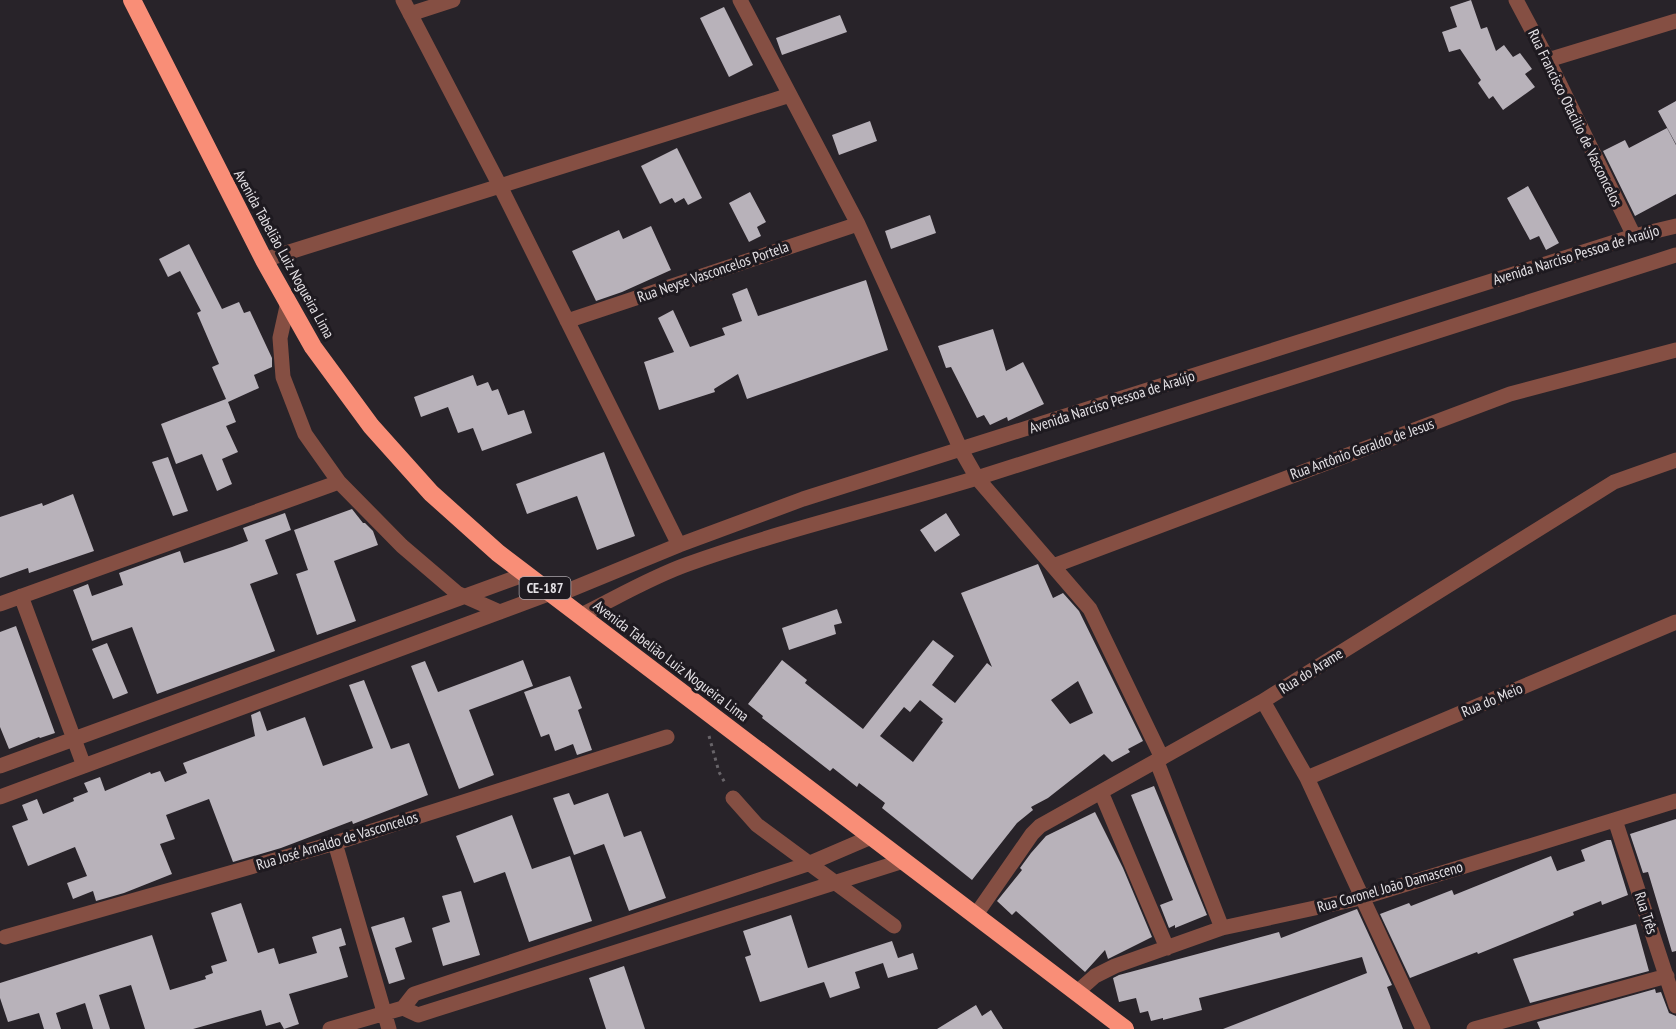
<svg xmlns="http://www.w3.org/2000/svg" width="1676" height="1029" font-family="'PT Sans Narrow',sans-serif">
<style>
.building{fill:#b8b2ba;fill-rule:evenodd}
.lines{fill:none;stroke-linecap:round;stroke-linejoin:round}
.path{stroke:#686469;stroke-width:3;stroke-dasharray:3 4.5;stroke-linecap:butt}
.minor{stroke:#854f43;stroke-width:15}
.highway{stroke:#f98e77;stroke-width:18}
.labels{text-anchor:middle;stroke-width:6;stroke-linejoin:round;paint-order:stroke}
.shield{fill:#1e1a20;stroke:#a9a5aa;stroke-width:1.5}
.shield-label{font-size:14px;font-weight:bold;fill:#e4e1e5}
.street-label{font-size:15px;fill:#e4e1e5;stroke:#1e1a20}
</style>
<rect width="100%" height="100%" fill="#282329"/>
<path class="building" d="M 1471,0 L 1481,29 L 1487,27 L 1496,51 L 1504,45 L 1513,57 L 1520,53 L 1532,69 L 1525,74 L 1535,87 L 1503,110 L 1493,96 L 1489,99 L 1478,83 L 1481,80 L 1460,49 L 1449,52 L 1442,32 L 1457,27 L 1450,7 Z
M 724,7 L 753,65 L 729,77 L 700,18 Z
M 840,15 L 847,32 L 782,55 L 776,38 Z
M 1676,101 L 1676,144 L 1658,111 Z
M 870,121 L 877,141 L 839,155 L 832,135 Z
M 1667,128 L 1676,145 L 1676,194 L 1635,216 L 1603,151 L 1625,140 L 1629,148 Z
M 677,148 L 702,198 L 688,205 L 684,198 L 675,203 L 672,198 L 660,204 L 641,166 Z
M 1528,186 L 1559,243 L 1546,250 L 1539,236 L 1530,240 L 1507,198 Z
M 750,192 L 766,222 L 757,227 L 761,236 L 749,242 L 729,203 Z
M 930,215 L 936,233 L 891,249 L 885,231 Z
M 651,226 L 671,270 L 622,292 L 596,301 L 572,251 L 619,230 L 623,239 Z
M 189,244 L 222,309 L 239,302 L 244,313 L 250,311 L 272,358 L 272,367 L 254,375 L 259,388 L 228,402 L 236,422 L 226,426 L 238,452 L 222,459 L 232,484 L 217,491 L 202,454 L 176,464 L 161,424 L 226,399 L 212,367 L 219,364 L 197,313 L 201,311 L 180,271 L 168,277 L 159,259 Z
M 866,280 L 888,350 L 747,399 L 738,374 L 714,389 L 715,392 L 659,410 L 644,362 L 674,352 L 658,318 L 673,310 L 690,347 L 725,335 L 722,328 L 742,321 L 732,294 L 747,288 L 758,316 Z
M 993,329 L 1006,371 L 1023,362 L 1044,404 L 1008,421 L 1007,417 L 990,425 L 984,415 L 977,418 L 951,367 L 946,368 L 938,346 Z
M 473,375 L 477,386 L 488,382 L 492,391 L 498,389 L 508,415 L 524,410 L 532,433 L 482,451 L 473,428 L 458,433 L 448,407 L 421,417 L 414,397 Z
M 604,452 L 635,536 L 597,550 L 577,496 L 527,514 L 516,484 Z
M 168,457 L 188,511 L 173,516 L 152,462 Z
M 73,494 L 94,551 L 29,573 L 28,568 L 0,578 L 0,517 L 42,503 L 43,506 Z
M 352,509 L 363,523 L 365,523 L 373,531 L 378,545 L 334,561 L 356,621 L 317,635 L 296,574 L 308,570 L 294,530 Z
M 285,513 L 291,530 L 265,540 L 278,574 L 250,584 L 275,651 L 157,694 L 132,627 L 92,641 L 73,590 L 88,584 L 92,596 L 123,585 L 119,573 L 166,556 L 180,551 L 184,563 L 232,547 L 248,541 L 243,528 Z
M 946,513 L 960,535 L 935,552 L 920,530 Z
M 1038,564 L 1053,598 L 1063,593 L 1079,611 L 1143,741 L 1128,749 L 1130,752 L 1112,762 L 1104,754 L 1048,798 L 1031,807 L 1033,810 L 1017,823 L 972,880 L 882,808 L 885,803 L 859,783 L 857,787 L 833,768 L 830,771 L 762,718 L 763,716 L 748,704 L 782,660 L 807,680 L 805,683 L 863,729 L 933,640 L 954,656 L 932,685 L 955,703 L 987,663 L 992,667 L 961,593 ZM 1078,681 L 1093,713 L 1070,724 L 1051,700 ZM 920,700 L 943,719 L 941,721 L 943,722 L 913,762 L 880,736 L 904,707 L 910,712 Z
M 837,609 L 842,623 L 834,625 L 836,634 L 789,650 L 782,628 Z
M 16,626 L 55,733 L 40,738 L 39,737 L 9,749 L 0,727 L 0,632 Z
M 107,643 L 128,693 L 113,699 L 92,649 Z
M 523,660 L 533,686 L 469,710 L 494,775 L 459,789 L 411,666 L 425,661 L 438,692 Z
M 570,676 L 582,708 L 578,710 L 592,750 L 577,755 L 573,744 L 555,751 L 549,734 L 541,737 L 524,692 Z
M 364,680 L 391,749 L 409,743 L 428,795 L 353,824 L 352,821 L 281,848 L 233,862 L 209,799 L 166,815 L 175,839 L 160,844 L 172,874 L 124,893 L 96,901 L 93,891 L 73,899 L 67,883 L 87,876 L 75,847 L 28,866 L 12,826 L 28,820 L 22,805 L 37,799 L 43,814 L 74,801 L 73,798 L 88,792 L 84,783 L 100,777 L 105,791 L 150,772 L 151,774 L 160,771 L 165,782 L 187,773 L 183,763 L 255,736 L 251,715 L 260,711 L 267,731 L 305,717 L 323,766 L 373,748 L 349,685 Z
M 1154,786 L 1207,915 L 1175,928 L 1175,925 L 1169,928 L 1160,905 L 1173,900 L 1131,795 Z
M 569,793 L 574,805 L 608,793 L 624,837 L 641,831 L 666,898 L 629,911 L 604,844 L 574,855 L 553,798 Z
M 1095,812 L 1123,868 L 1152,937 L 1108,959 L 1105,950 L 1085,972 L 1016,911 L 1012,915 L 997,901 L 1022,870 L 1020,868 L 1031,853 L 1046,836 Z
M 512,815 L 532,869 L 570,856 L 592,921 L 529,942 L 505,872 L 474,883 L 456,836 Z
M 1676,819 L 1676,951 L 1672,952 L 1648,872 L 1643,873 L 1630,834 Z
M 1607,840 L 1611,840 L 1628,895 L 1602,905 L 1601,901 L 1573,912 L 1574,915 L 1478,954 L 1477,952 L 1410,978 L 1380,914 L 1409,903 L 1411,906 L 1452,890 L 1454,895 L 1551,856 L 1557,871 L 1585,861 L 1581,850 Z
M 461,891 L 480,955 L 443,966 L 432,928 L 450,922 L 442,896 Z
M 241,903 L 258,953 L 274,948 L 279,964 L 317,953 L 312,937 L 341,928 L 346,945 L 339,947 L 348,977 L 289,994 L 299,1024 L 284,1029 L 280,1022 L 266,1026 L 261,1010 L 193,1029 L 145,1029 L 131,985 L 99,995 L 110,1029 L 93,1029 L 85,1003 L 56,1013 L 61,1029 L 44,1029 L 39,1013 L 8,1022 L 0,998 L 0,983 L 152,935 L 170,990 L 206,979 L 205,976 L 213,973 L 211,966 L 227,961 L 211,913 Z
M 1357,909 L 1392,985 L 1387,987 L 1403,1029 L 1223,1029 L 1367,973 L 1362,957 L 1199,998 L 1202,1010 L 1163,1020 L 1163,1018 L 1151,1021 L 1148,1011 L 1140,1013 L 1136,998 L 1119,1002 L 1113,978 L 1119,975 L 1279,932 L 1281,938 Z
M 791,915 L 808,968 L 892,941 L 898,958 L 913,953 L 918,969 L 888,978 L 883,963 L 855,972 L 860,988 L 830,998 L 824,982 L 760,1002 L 745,957 L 751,955 L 743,931 Z
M 404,917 L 412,942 L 395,948 L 405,979 L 389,984 L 371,927 Z
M 1636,924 L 1649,971 L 1530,1003 L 1513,959 Z
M 624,966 L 645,1029 L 606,1029 L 589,978 Z
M 1655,989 L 1656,993 L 1661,992 L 1669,1013 L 1676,1016 L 1676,1029 L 1540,1029 L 1537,1022 Z
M 976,1005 L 982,1016 L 991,1010 L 1003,1029 L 937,1029 Z"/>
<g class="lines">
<path class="path" d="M 709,736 L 719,772 L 725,783"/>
<path class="minor" d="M 403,0 L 500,186 L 679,545
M 740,0 L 858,224 L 961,450 L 977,478 L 1090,609 L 1162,758
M 1516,0 L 1548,60 L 1634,236
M 410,14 L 453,0
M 1548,60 L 1676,21
M 264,260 L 790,95
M 288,302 L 280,338 L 283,377 L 305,434 L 339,482 L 402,546 L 457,593 L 500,612
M 567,321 L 858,224
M 1053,566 L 1510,394 L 1676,350
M 21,596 L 84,766
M 555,596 L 679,545 L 803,499 L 1634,236 L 1676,226
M 0,604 L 339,482
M 581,615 C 616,598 651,577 688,564 C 783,530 881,507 977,478 L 1676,255
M 1263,701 L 1307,778 L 1423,1029
M 1157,762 L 1222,928
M 0,766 L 526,574
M 1307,778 L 1676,622
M 1101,792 L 1167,948
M 0,797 L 551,593
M 733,798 L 757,825 L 894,926
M 1615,820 L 1676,1006
M 335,843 L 389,1029
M 975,916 L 1032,834 L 1040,826 L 1263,701 L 1614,482 L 1676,460
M 5,937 L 335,843 L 667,737
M 1076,993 L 1095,976 L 1115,966 L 1222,928 L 1361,898 L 1676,801
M 403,1008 L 418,1015 L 903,861
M 330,1029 L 403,1008 L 414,994 L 808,864 L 871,837
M 1474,1029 L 1667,976"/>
<path class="highway" d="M 132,0 L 264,260 L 313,347 L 371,426 L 431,493 L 498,553 L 1125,1029"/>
</g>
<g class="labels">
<rect class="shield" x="519.5" y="577" width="51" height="22" rx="4.5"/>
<g class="shield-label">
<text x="545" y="593">CE-187</text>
</g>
<g class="street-label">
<text transform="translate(1575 118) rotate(64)" y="5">Rua Francisco Otacilio de Vasconcelos</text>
<text transform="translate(284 254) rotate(61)" y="5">Avenida Tabelião Luiz Nogueira Lima</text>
<text transform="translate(1576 255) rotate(-17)" y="5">Avenida Narciso Pessoa de Araújo</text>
<text transform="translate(713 272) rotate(-19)" y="5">Rua Neyse Vasconcelos Portela</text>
<text transform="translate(1112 402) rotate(-18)" y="5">Avenida Narciso Pessoa de Araújo</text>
<text transform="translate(1362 449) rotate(-20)" y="5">Rua Antônio Geraldo de Jesus</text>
<text transform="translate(671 661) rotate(37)" y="5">Avenida Tabelião Luiz Nogueira Lima</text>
<text transform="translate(1311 671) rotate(-32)" y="5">Rua do Arame</text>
<text transform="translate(1492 700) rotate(-23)" y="5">Rua do Meio</text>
<text transform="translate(337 841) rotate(-17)" y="5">Rua José Arnaldo de Vasconcelos</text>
<text transform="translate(1390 887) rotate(-16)" y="5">Rua Coronel João Damasceno</text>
<text transform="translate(1646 913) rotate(72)" y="5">Rua Três</text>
</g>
</g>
</svg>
